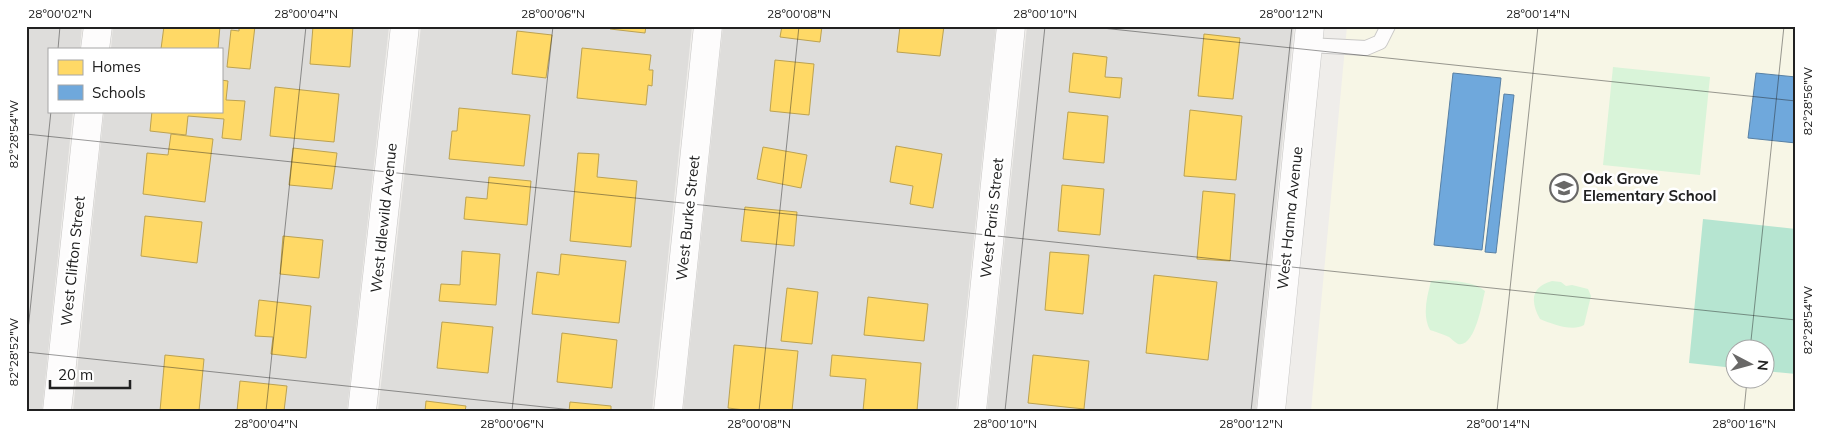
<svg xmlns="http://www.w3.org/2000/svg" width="1822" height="437" font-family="Mulish,sans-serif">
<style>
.residential{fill:#dedddb}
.education{fill:#f7f6e6;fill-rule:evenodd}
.park{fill:#d9f4d9}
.pitch{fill:#b6e5d1}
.homes{fill:#ffd966;stroke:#bca251}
.schools{fill:#6fa8dc;stroke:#5880a4}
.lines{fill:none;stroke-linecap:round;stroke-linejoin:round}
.lane-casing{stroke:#c8c7c6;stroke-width:16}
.street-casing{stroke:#c8c7c6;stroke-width:29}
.lane{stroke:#fdfcfc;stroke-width:14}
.street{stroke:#fdfcfc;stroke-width:28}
.ticks{fill:none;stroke:#212121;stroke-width:1;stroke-opacity:0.45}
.labels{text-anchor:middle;stroke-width:5;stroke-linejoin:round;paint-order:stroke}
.poi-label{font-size:15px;font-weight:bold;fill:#212121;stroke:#fff;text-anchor:start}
.street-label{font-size:15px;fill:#212121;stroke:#fff}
.neatline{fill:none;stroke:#212121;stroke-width:2}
.ticks-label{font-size:12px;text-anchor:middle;fill:#212121}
</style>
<rect width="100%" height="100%" fill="#efedea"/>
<path class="residential" d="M 26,26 L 82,26 L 80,49 L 49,49 L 49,111 L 73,111 L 42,411 L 26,411 Z
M 113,26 L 389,26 L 347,411 L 73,411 L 104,111 L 221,111 L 221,49 L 111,49 Z
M 421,26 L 692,26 L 652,411 L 378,411 Z
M 723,26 L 996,26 L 956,411 L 683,411 Z
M 1027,26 L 1294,26 L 1256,411 L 987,411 Z"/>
<path class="education" d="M 1347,26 L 1796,26 L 1796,411 L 1311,411 ZM 1734,350 L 1764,350 L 1764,380 L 1734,380 Z"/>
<path class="park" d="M 1613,67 L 1710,77 L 1700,175 L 1603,165 Z
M 1445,280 C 1460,282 1474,282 1485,291 C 1482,303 1475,348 1458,344 C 1454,342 1452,339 1449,337 C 1443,334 1436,332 1430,330 C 1422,315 1427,297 1431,281 Z
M 1552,281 L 1561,282 L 1566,286 L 1572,285 L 1588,289 L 1591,296 L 1584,325 C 1573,332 1552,324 1540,319 C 1530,301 1531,287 1552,281 Z"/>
<path class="pitch" d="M 1703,219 L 1796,229 L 1796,374 L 1765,371 L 1764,350 L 1734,350 L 1734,368 L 1689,363 Z"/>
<path class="homes" d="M 164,26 L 220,26 L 218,49 L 161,49 Z
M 239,26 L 255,26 L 250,69 L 227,67 L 231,30 L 239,31 Z
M 313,26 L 353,26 L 350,67 L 310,64 Z
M 610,26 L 646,26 L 645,33 L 610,29 Z
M 782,26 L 822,26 L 820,42 L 780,37 Z
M 900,26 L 944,26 L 940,56 L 897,52 Z
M 517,31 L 552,35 L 546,78 L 512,74 Z
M 1204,34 L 1240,38 L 1233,99 L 1198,96 Z
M 582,48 L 651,55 L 649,70 L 653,70 L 652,86 L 648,85 L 646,105 L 577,98 Z
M 1073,53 L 1107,57 L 1105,77 L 1122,78 L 1120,98 L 1069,92 Z
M 775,60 L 814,64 L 809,115 L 770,111 Z
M 221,80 L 228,81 L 226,100 L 245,101 L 241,140 L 222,138 L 224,119 L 188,116 L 186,135 L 150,131 L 152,111 L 221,111 Z
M 275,87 L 339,94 L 334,142 L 270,136 Z
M 459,108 L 530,115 L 524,166 L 449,159 L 452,131 L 457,131 Z
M 1190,110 L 1242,116 L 1236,180 L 1184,176 Z
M 1068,112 L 1108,116 L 1104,163 L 1063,159 Z
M 171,134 L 213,139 L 205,202 L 143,194 L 147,153 L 168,155 Z
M 896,146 L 942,154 L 933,208 L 910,204 L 913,186 L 890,182 Z
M 763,147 L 807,155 L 801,188 L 757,179 Z
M 293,148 L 337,153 L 332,189 L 289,185 Z
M 578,153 L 599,154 L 597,177 L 637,181 L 631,247 L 570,241 Z
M 489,177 L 531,181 L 527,225 L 464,219 L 466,197 L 487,199 Z
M 1062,185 L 1104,189 L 1100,235 L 1058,231 Z
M 1203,191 L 1235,194 L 1230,261 L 1197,259 Z
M 745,207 L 797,212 L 794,246 L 741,241 Z
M 145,216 L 202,222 L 197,263 L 141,256 Z
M 283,236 L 323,240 L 319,278 L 280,274 Z
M 462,251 L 500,254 L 496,305 L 439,301 L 441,284 L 460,285 Z
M 1050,252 L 1089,255 L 1083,314 L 1045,310 Z
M 561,254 L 626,261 L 619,323 L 532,314 L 537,272 L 559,275 Z
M 1154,275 L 1217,282 L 1208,360 L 1146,353 Z
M 787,288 L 818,292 L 812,344 L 781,341 Z
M 868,297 L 928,304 L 924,341 L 864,335 Z
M 259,300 L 311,306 L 306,358 L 271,354 L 273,337 L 255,336 Z
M 442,322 L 493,327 L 488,373 L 437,368 Z
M 562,333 L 617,340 L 612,388 L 557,382 Z
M 734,345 L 798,351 L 792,411 L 753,411 L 728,408 Z
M 165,355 L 204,359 L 199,411 L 160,411 Z
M 832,355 L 921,363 L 917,411 L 863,411 L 866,379 L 830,376 Z
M 1033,355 L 1089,361 L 1084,409 L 1028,403 Z
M 240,381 L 287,386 L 284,411 L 237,411 Z
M 426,401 L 466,406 L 465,411 L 425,411 Z
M 570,402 L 611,406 L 611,411 L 569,411 Z"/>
<path class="schools" d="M 1453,73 L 1501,78 L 1482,250 L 1434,245 Z
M 1756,73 L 1796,77 L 1796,143 L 1748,138 Z
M 1504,94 L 1514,95 L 1496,253 L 1485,252 Z"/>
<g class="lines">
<defs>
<path id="lane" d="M 1308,45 L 1366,48 L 1380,42 L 1388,26"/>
<path id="street" d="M 95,49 L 98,26
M 57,411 L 89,111
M 362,411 L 405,26
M 668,411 L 708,26
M 972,411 L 1011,26
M 1271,411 L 1310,26"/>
</defs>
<use href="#lane" class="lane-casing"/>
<use href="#street" class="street-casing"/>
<use href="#lane" class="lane"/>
<use href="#street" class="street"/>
</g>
<path class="ticks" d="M 1083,26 L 1796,101M 58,49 L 60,26M 26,134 L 1796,320M 26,349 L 51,111M 1750,350 L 1784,26M 26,352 L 582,411M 266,411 L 306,26M 512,411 L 553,26M 759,411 L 799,26M 1005,411 L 1045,26M 1251,411 L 1292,26M 1497,411 L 1538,26M 1744,411 L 1747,380"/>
<defs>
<symbol id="school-ring" viewBox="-11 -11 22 22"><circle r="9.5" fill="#fff" stroke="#696867" stroke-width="1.5"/><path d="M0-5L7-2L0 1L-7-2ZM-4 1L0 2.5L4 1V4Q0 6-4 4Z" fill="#696867"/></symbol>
</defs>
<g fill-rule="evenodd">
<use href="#school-ring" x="1548" y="172" width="32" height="32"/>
</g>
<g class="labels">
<g class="poi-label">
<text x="1583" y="184">Oak Grove<tspan x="1583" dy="17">Elementary School</tspan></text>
</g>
<g class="street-label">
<text transform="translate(384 218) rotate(-84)" y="5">West Idlewild Avenue</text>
<text transform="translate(688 218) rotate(-84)" y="5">West Burke Street</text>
<text transform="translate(992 218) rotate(-84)" y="5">West Paris Street</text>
<text transform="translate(1290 218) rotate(-84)" y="5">West Hanna Avenue</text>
<text transform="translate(73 261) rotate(-84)" y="5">West Clifton Street</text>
</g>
</g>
<rect width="1822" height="437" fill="none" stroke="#ffffff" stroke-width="55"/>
<rect x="48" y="48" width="175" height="65" fill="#ffffff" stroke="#a6a6a6"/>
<rect x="58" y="60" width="25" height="15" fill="#ffd966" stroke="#a6a6a6"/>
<text x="92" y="72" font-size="15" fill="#212121">Homes</text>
<rect x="58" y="85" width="25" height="15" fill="#6fa8dc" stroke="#a6a6a6"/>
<text x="92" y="98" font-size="15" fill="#212121">Schools</text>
<g transform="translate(1750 364) rotate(96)"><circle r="24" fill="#ffffff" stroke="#a6a6a6"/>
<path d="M0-4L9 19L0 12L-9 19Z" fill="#696867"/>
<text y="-8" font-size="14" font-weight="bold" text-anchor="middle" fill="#212121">N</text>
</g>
<path d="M50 380v8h80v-8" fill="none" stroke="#212121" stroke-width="2.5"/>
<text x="58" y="380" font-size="15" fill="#212121" stroke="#ffffff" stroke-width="4" paint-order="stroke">20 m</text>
<rect x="28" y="28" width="1766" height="382" class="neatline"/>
<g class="ticks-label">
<text x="60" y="18">28°00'02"N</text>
<text x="306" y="18">28°00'04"N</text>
<text x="553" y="18">28°00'06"N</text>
<text x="799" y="18">28°00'08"N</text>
<text x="1045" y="18">28°00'10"N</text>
<text x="1291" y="18">28°00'12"N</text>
<text x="1538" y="18">28°00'14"N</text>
<text transform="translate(1808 101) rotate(-90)" y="4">82°28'56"W</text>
<text transform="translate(14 134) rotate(-90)" y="4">82°28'54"W</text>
<text transform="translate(1808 320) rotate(-90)" y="4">82°28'54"W</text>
<text transform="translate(14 352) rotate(-90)" y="4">82°28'52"W</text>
<text x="266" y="428">28°00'04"N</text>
<text x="512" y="428">28°00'06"N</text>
<text x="759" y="428">28°00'08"N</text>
<text x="1005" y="428">28°00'10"N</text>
<text x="1251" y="428">28°00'12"N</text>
<text x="1498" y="428">28°00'14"N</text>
<text x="1744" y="428">28°00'16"N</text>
</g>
</svg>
